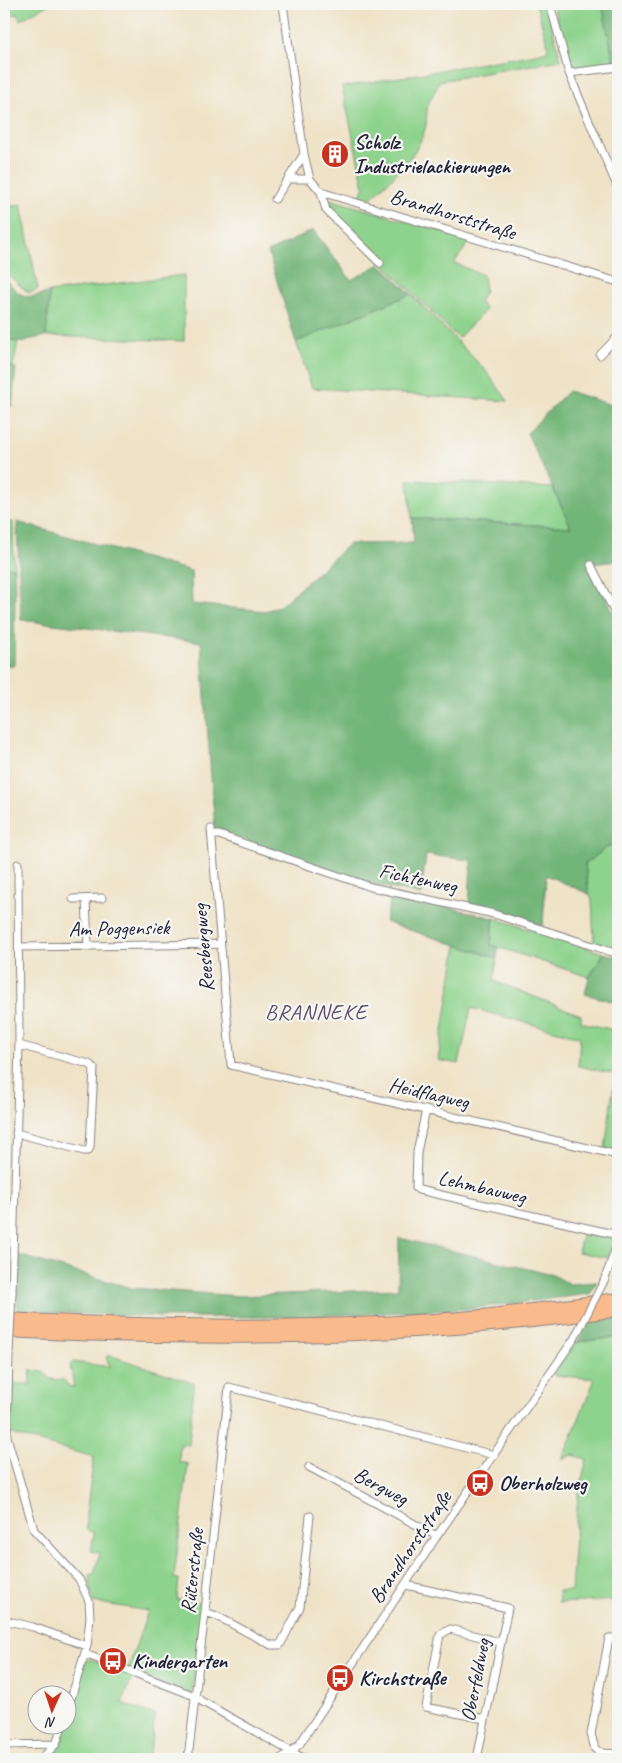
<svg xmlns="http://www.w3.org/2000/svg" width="622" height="1763" font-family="Caveat,sans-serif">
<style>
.green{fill:#8ed38d;stroke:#587a64}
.forest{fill:#72b578;stroke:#4a6c5a}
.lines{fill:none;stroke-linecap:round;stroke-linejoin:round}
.street-casing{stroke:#888281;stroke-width:9}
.highway-casing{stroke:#888281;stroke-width:14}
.street{stroke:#fff;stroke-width:7}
.highway{stroke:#fabb8c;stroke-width:12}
.street-bridge-casing{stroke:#888281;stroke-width:9;stroke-linecap:butt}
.street-bridge{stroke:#fff;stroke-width:7}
.labels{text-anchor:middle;stroke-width:4.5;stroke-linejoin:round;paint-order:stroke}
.poi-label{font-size:21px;font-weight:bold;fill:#22223b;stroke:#f6f6f2;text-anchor:start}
.street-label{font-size:21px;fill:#22223b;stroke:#f6f6f2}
.neighbourhood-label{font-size:22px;letter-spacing:1px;fill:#5d4d6d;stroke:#f6f6f2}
</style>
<rect width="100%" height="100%" fill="#f6f6f2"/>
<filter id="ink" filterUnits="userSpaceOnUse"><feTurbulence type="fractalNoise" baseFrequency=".02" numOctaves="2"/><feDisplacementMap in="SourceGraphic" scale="10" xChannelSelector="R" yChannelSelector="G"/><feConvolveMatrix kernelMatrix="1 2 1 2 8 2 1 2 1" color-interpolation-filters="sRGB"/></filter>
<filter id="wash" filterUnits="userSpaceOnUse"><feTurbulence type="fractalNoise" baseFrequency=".0096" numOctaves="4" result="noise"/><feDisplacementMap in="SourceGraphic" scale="20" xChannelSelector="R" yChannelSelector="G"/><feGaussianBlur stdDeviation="1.12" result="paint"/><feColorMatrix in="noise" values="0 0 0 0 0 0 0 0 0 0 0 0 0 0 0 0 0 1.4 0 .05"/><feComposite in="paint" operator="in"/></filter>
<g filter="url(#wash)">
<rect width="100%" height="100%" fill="#efe3c7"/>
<path class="green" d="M 4,4 L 49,4 L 20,20 L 17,13 L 4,20 Z
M 536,4 L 546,4 L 561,60 L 439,81 C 437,90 430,97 428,105 C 426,112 427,119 426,125 C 419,157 389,180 367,202 L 359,198 L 364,187 L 342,87 L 536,54 L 547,51 L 548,46 Z
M 553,4 L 602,4 L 614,62 L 576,68 L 570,65 Z
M 326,198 L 471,240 L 454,263 L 483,275 L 485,291 L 479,302 L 486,310 L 458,338 L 330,211 L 325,203 Z
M 21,204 L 38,289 L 29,293 L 8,275 L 4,267 L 4,208 Z
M 184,275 L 184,341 L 46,336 L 50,292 Z
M 411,294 L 486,371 L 508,401 L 312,388 L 296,342 Z
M 4,339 L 18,342 L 13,367 L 4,364 Z
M 408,480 L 553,488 L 571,527 L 412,518 Z
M 4,522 L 13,522 L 14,568 L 4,567 Z
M 610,845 L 618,848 L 618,951 L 594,944 L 592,900 L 589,894 L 585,864 Z
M 494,918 L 594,950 L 604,953 L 589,977 L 491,945 Z
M 457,945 L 497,958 L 494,981 L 581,1015 L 581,1022 L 618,1031 L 618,1152 L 605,1149 L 615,1074 L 578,1066 L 580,1037 L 471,1008 L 459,1064 L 438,1060 Z
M 583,1231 L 612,1238 L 613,1242 L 607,1258 L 578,1252 Z
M 618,1337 L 618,1600 L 559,1603 L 558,1591 L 571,1591 L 578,1495 L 587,1459 L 572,1455 L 562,1460 L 595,1379 L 553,1375 L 577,1342 Z
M 109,1355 L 194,1383 L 189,1445 L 180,1444 L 179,1462 L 188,1464 L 174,1578 L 179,1579 L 177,1600 L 203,1602 L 192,1695 L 134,1673 L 122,1703 L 155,1715 L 149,1759 L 51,1759 C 60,1750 63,1738 66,1726 L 68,1726 L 68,1720 L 84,1664 L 87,1660 L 90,1659 L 127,1672 L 148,1611 L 93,1602 L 89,1575 L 94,1574 L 100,1553 L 91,1551 L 94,1533 L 87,1530 L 86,1514 L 94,1457 L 11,1434 L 14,1384 L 30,1384 L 31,1370 L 43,1371 L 50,1379 L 64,1380 L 69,1386 L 74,1387 L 70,1365 L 73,1362 L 110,1367 L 106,1357 Z"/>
<path class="forest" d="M 602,4 L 618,4 L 618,61 L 614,62 Z
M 313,230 L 351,280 L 380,264 L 411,294 L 296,342 L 268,252 Z
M 4,278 C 22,297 24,301 50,292 L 46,336 L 27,340 L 25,343 L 4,339 Z
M 4,364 L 16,368 L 12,406 L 4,405 Z
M 568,391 L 618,407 L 618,561 L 592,564 L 618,624 L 618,848 L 610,845 L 585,864 L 589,894 L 546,875 L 543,926 L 495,910 L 469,905 L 471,860 L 426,855 L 421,895 L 371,884 L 215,830 L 201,642 L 21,620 L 17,522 L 191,571 L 192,604 L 265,611 L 280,606 L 349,544 L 414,543 L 412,518 L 571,527 L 527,433 Z
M 4,567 L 14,568 L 15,595 L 14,666 L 4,666 Z
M 392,894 L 494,918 L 491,945 L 498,947 L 497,958 L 385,922 Z
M 604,953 L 618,957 L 618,1003 L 585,994 L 589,977 Z
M 399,1238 L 553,1275 L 570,1284 L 597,1282 L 590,1294 L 467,1309 L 294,1317 L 165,1317 L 17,1311 L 18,1255 L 131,1288 L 240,1296 L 398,1289 Z
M 618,1318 L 618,1337 L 577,1342 L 590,1323 Z"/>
</g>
<g filter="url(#ink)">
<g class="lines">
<defs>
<path id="street" d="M 283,4 L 304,154 L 310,179 L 321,192 L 618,282
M 550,4 L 569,73 L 581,102 L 618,188
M 569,73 L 618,67
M 288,179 L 304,154
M 321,192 L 326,210 L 380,263
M 275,199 L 288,179 L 310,179
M 600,355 L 618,336
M 591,565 L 618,619
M 211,829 L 231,1065 L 618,1155
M 212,835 L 219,835 L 371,887 L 494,914 L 618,954
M 73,899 L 102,898
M 86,899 L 88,947
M 19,947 L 220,944
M 426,1110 L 417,1152 L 416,1188 L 419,1190 L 618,1235
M 16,1133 L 84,1151 L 88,1151 L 90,1147 L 94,1068 L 89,1064 L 19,1045
M 4,1221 L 13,1227
M 604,1281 L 618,1243
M 12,1293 L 19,1045 L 18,864
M 9,1353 L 7,1437 L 34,1530 L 79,1579 L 89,1601 L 90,1617 L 87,1646 L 68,1708
M 309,1467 L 437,1536
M 406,1585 L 508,1608 L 477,1759
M 205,1612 L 217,1616 L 271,1645 L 280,1645 L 300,1607 L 310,1516
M 4,1620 L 33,1627 L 87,1646
M 618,1638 L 609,1638 L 591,1734 L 595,1749 L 603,1753 L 618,1754
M 85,1654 L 195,1696 L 201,1701 L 299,1756 L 309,1759
M 485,1719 L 426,1707 L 440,1635 L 450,1629 L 500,1642
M 4,1745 L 56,1744
M 41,1759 L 56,1744 L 62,1726
M 188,1759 L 205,1612 L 229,1387 L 494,1455
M 280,1759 L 299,1745 L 437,1536 L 574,1339"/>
<path id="highway" d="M 4,1319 C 156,1326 309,1330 461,1318 C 513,1313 566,1306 618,1299
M 4,1331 C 209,1341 415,1340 618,1310"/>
</defs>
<use href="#street" class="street-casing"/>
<use href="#highway" class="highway-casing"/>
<use href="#street" class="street"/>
<use href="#highway" class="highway"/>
<defs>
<path id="street-bridge" d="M 574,1339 L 604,1281
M 9,1353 L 12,1293"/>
</defs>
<use href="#street-bridge" class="street-bridge-casing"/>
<use href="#street-bridge" class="street-bridge"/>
</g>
</g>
<defs>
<symbol id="building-disc" viewBox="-11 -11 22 22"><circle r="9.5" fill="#c8321e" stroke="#f6f6f2"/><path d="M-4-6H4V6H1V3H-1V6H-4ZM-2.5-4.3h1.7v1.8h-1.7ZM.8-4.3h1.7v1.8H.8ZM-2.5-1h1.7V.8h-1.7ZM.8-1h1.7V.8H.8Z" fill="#fff"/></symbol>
<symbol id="bus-disc" viewBox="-11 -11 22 22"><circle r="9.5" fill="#c8321e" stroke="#f6f6f2"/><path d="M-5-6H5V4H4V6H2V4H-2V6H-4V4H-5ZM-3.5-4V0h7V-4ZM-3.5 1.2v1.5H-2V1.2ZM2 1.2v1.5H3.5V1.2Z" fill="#fff"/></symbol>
</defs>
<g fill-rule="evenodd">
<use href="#building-disc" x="319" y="138" width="32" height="32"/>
<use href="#bus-disc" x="464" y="1467" width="32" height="32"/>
<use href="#bus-disc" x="97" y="1645" width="32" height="32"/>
<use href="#bus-disc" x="324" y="1662" width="32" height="32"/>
</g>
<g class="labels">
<g class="poi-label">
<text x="354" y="149">Scholz<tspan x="354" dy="24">Industrielackierungen</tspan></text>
<text x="499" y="1490">Oberholzweg</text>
<text x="132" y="1668">Kindergarten</text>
<text x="359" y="1685">Kirchstraße</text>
</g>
<g class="street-label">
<text transform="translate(453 214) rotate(17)" y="7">Brandhorststraße</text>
<text transform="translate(418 878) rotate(12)" y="7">Fichtenweg</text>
<text transform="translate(119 928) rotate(-1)" y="7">Am Poggensiek</text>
<text transform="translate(203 948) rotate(-95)" y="7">Reesbergweg</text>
<text transform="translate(429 1093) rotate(13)" y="7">Heidflagweg</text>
<text transform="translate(482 1187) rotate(13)" y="7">Lehmbauweg</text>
<text transform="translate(381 1486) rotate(28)" y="7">Bergweg</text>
<text transform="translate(410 1547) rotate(-56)" y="7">Brandhorststraße</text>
<text transform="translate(192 1571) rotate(-84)" y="7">Rüterstraße</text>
<text transform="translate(475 1680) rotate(-79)" y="7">Oberfeldweg</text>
</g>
<g class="neighbourhood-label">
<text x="316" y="1019">BRANNEKE</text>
</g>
</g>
<rect width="622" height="1763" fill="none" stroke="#f6f6f2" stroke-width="20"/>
<g transform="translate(52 1710) rotate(183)"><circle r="24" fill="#f6f6f2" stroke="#a1a1a9"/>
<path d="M0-4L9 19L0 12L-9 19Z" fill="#c8321e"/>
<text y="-8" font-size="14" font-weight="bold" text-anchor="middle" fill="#22223b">N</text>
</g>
</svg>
